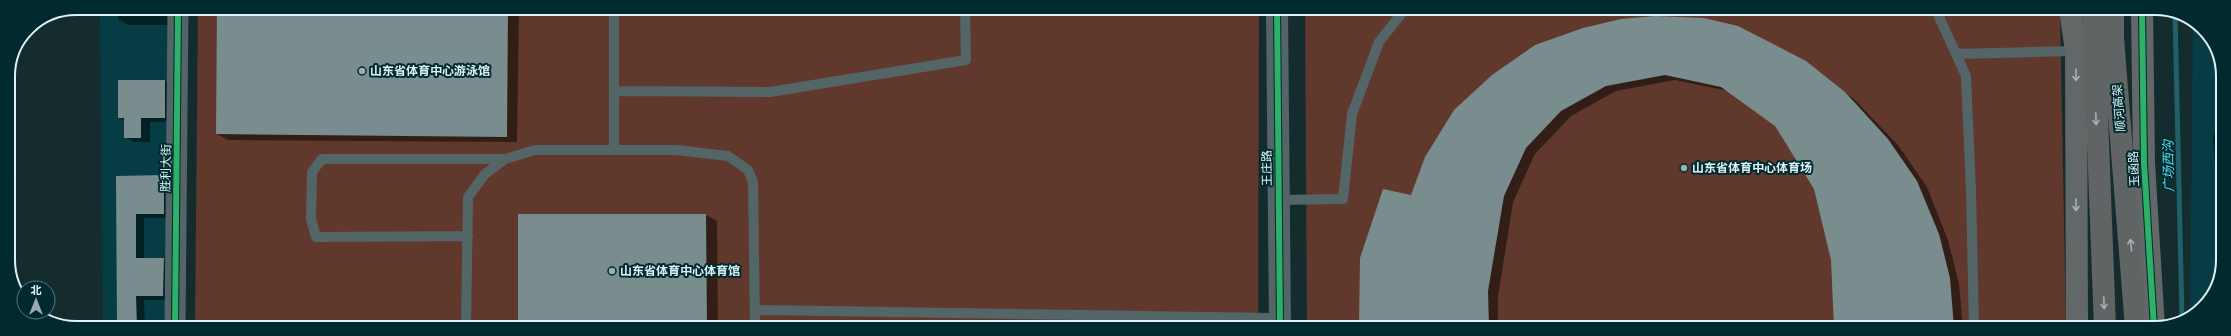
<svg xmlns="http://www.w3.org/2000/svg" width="2231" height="336" font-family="'DejaVu Sans','Noto Sans SC',sans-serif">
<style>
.built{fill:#063c43}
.green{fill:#60392c}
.shadow{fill:#0007}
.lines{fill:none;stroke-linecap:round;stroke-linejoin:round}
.stream{stroke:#206169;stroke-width:5}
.building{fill:#798c8e}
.service{stroke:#546567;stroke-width:10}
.minor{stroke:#546567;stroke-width:21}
.tertiary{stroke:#546567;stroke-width:22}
.primary{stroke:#626868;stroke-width:22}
.trunk{stroke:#606464;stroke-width:22}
.cycleway-casing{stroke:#002a2f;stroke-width:8}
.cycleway{stroke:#2db169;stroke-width:6}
.oneway{stroke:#a6b4b6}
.oneway2{stroke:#a5b3b4}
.poi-dot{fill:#98adb0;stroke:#002a2f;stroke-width:1.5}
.labels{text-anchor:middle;stroke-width:4;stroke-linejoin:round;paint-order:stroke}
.poi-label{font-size:12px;font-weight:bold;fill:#def3f6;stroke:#002a2f;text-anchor:start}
.street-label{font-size:12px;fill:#def3f6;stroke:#002a2f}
.water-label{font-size:13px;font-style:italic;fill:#57daec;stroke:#002a2f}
.rim{fill:none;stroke:#def3f6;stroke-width:2}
</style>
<rect width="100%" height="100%" fill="#152c2f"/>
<path class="built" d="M 100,8 L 171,8 L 170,327 L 103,327 Z
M 2193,22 L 2200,25 L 2222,63 L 2222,268 L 2200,311 L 2190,315 Z"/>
<path class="green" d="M 198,8 L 1259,8 L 1258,328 L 195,327 Z
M 1305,8 L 2060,9 L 2066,328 L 1307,328 Z"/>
<path class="shadow" d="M 118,8 L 179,8 L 176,25 L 129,25 L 118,19 Z
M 218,8 L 519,8 L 517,142 L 228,140 L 217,134 Z
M 1805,62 L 1854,99 L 1898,145 L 1927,187 L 1948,240 L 1959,284 L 1963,328 L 1835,328 L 1832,260 L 1815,189 L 1776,125 L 1728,91 L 1675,80 L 1616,91 L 1571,116 L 1535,154 L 1513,202 L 1498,297 L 1498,328 L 1360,328 L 1411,197 L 1493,75 Z
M 119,81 L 165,81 L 174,86 L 174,122 L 150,122 L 150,142 L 134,142 L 125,137 L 125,121 L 119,117 Z
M 2213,135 L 2222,135 L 2222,252 Z
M 164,176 L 172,181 L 172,218 L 144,218 L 144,259 L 163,259 L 172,264 L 171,300 L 144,300 L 145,327 L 118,327 L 117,177 Z
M 519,215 L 706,215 L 717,221 L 718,328 L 519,328 Z"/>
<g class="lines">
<path class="stream" d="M 2175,14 L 2182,318"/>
</g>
<path class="building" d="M 217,8 L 508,8 L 507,137 L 216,134 Z
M 1655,16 L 1704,18 L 1738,26 L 1806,61 L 1845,92 L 1888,139 L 1917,181 L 1939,234 L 1950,278 L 1954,328 L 1834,328 L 1831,260 L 1814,189 L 1775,126 L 1721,87 L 1665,75 L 1606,86 L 1561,111 L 1526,148 L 1504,196 L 1488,291 L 1489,328 L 1359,328 L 1360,258 L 1383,189 L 1411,195 L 1425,157 L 1454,110 L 1492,75 L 1535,45 L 1583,28 L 1621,19 Z
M 118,80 L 165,80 L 165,118 L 141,118 L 141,138 L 124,138 L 124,118 L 118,118 Z
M 164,175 L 164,214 L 136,214 L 136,258 L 164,258 L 163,296 L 136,296 L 137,327 L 117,327 L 116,176 Z
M 518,214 L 706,214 L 707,328 L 518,328 Z"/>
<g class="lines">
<path class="service" d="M 614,8 L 614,91 L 770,92 L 966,60 L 965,8
M 1935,8 L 1966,76 L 1971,191 L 1974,328
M 1956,54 L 2076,51
M 614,91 L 614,149
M 1279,200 L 1343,199 L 1352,114 L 1379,42 L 1406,8
M 468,236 L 316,237 L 311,219 L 312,172 L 322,159 L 505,159
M 755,310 L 1280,318
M 466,328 L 468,197 L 485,174 L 505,159 L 535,150 L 676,150 L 728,156 L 748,170 L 753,182 L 755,328"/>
<path class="minor" d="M 175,327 L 178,8"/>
<path class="tertiary" d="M 1277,8 L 1280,328"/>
<path class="primary" d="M 2070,9 L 2076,51 L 2077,328
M 2142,9 L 2144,163 L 2154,328"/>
<path class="trunk" d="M 2093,9 L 2105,328
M 2113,9 L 2113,38 L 2136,328"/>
<defs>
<path id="cycleway" d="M 1277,8 L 1280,328
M 2142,9 L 2144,163 L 2154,328
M 175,327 L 178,8"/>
</defs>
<use href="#cycleway" class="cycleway-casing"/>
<use href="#cycleway" class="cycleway"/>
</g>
<defs><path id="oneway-shaft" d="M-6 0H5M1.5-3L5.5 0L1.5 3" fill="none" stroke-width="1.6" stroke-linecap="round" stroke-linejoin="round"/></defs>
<g class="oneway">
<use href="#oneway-shaft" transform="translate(2076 75) rotate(90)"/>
<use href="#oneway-shaft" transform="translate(2076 205) rotate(89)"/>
</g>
<g class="oneway2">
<use href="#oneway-shaft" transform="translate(2096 119) rotate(88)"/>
<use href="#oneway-shaft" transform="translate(2131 245) rotate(-95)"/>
<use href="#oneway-shaft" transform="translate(2104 303) rotate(88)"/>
</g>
<g class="poi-dot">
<circle cx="362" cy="71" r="4"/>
<circle cx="1684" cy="168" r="4"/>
<circle cx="612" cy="271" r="4"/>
</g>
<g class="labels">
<g class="poi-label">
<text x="370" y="75">山东省体育中心游泳馆</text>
<text x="1692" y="172">山东省体育中心体育场</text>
<text x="620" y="275">山东省体育中心体育馆</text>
</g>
<g class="street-label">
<text transform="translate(2119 108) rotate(-95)" y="4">顺河高架</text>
<text transform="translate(166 168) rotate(-89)" y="4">胜利大街</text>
<text transform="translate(1267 168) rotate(-91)" y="4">王庄路</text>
<text transform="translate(2134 169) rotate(-92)" y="4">玉函路</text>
</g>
<g class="water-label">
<text transform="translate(2168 166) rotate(-91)" y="5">广场西沟</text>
</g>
</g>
<path d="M0 0H2231V336H0ZM76 15H2155A61 61 0 0 1 2216 76V260A61 61 0 0 1 2155 321H76A61 61 0 0 1 15 260V76A61 61 0 0 1 76 15Z" fill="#002a2f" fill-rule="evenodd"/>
<path class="rim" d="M76 15H2155A61 61 0 0 1 2216 76V260A61 61 0 0 1 2155 321H76A61 61 0 0 1 15 260V76A61 61 0 0 1 76 15Z"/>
<g transform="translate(36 300)"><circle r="19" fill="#002a2f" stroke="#597a7f"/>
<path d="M0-3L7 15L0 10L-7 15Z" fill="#98adb0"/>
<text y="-6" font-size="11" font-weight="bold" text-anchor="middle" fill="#def3f6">北</text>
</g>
</svg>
